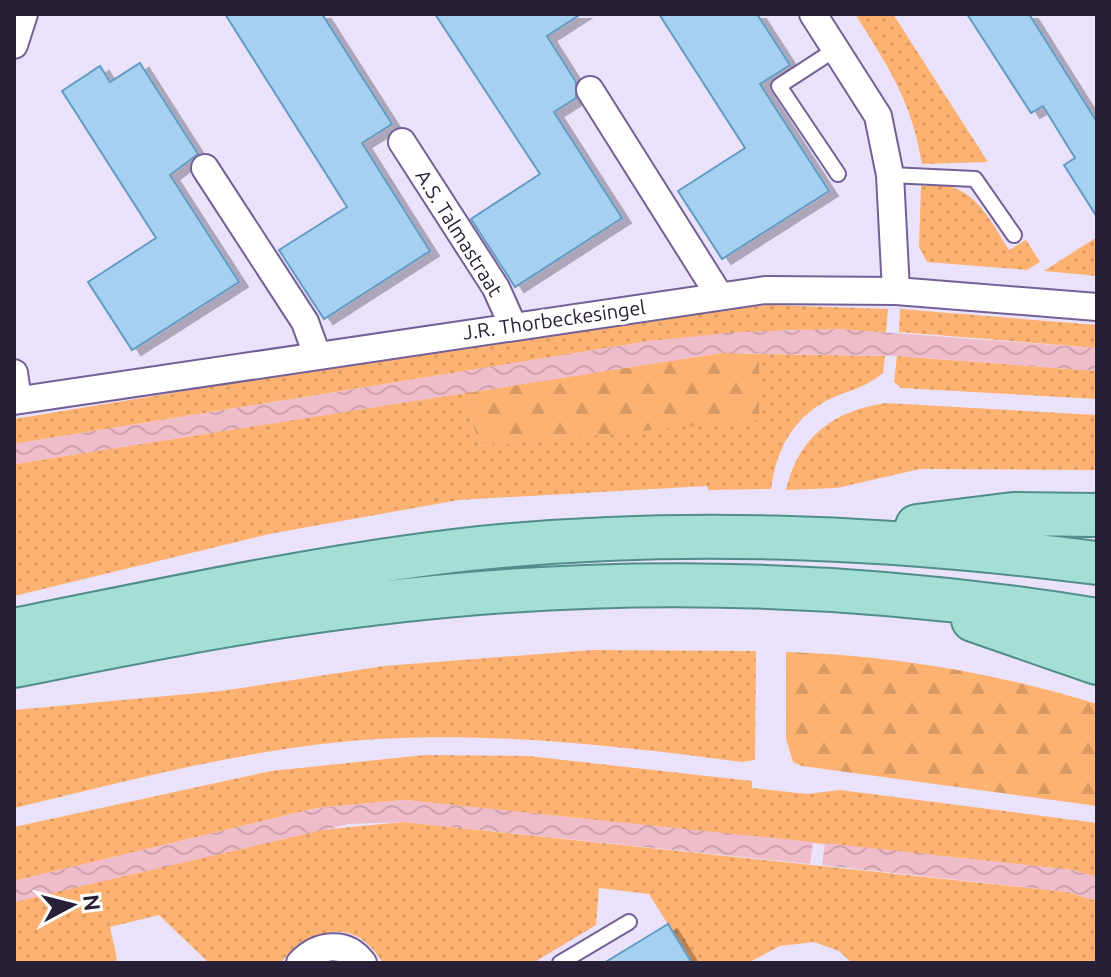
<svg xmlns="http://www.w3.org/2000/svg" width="1111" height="977" font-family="Ubuntu,sans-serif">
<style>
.grass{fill:url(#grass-dots)}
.forest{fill:url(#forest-firs)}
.water{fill:url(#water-waves)}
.building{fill:#a6d0ef;stroke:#629cc5;stroke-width:2;filter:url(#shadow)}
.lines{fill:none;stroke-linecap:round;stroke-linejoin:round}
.service-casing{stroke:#746096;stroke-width:18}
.minor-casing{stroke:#746096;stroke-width:30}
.primary-casing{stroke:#518e8b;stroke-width:46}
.service{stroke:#fff;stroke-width:14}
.minor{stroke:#fff;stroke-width:26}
.primary{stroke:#a3dfd4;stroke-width:42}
.labels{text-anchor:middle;stroke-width:7;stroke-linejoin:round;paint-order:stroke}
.street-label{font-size:20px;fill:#292037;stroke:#fff}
</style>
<defs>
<pattern id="grass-dots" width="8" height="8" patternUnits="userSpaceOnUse" patternTransform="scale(2)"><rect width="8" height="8" fill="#fdb271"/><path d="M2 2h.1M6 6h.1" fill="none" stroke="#d99962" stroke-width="1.8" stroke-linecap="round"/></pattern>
<pattern id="forest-firs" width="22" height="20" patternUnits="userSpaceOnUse" patternTransform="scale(2)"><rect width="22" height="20" fill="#fdb271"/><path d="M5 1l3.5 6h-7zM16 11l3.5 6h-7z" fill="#d99962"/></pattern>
<pattern id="water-waves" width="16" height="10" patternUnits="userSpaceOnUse" patternTransform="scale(2)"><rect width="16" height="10" fill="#efbcc9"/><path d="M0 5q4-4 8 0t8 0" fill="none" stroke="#cda1ad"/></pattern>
<filter id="shadow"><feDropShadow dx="9" dy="5" stdDeviation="0" flood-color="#0004"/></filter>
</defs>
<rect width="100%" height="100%" fill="#eae2fb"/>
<path class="grass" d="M 855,14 L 893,14 L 988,162 L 922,164 C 912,102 888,66 855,14 Z
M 944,185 C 978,191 992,224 1009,250 L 1026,240 L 1040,262 L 1027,270 L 927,262 L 919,247 L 921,186 Z
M 1097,237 L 1097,276 L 1044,271 Z
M 769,305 L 888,309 L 886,332 L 788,330 L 650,341 L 14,444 L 14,419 L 624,319 Z
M 900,309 L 1097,325 L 1097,348 L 899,332 Z
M 759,354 L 885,356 L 883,373 C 860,391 850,389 826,401 C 791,420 776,452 771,489 L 708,490 L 707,486 L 459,500 L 269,534 L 14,596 L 14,464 L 463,393 L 480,446 L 759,419 Z
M 897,356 L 1097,371 L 1097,399 L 901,388 L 894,382 Z
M 886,403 L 1097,415 L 1097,470 L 920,469 L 837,488 L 786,490 C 799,436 833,411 886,403 Z
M 593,650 L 756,651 L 755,760 L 742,762 C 621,746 499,732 378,739 C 255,746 133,780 14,808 L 14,710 L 221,691 L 384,666 Z
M 425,755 L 528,756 L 752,781 L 752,788 L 807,794 L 840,790 L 1097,823 L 1097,877 L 1073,870 L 404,800 L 317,808 L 14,881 L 14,827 L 271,771 Z
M 404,822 L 1068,892 L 1097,901 L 1097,963 L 852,963 L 839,951 L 814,942 L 780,946 L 748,963 L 692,963 L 649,894 L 599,888 L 596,925 L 533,963 L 383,963 C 354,915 313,928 280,963 L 209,963 L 159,915 L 110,927 L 117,959 L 113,963 L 14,963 L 14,902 L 309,831 Z"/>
<path class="forest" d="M 721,353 L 759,354 L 759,420 L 480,446 L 463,393 Z
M 786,652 C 892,655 996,673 1097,704 L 1097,806 L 802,766 L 793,762 L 786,739 Z"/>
<path class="water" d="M 839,329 L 1097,348 L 1097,371 L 897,356 L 721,353 L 14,464 L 14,444 L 650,341 L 736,332 Z
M 404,800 L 813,842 L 810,864 L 404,822 L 349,824 L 14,902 L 14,881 L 317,808 Z
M 825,843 L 1073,870 L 1097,877 L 1097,901 L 1068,892 L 822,865 Z"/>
<path class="building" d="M 225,14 L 322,14 L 392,124 L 362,143 L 430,251 L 324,319 L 279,250 L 347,207 Z
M 435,14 L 581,14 L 547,36 L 576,82 L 576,98 L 554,112 L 622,218 L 515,287 L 471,219 L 540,174 Z
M 659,14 L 757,14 L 790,65 L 760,84 L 829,191 L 722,259 L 678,191 L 745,148 Z
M 967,14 L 1029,14 L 1097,122 L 1097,217 L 1064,165 L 1075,158 L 1043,106 L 1031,113 Z
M 140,63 L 198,154 L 170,175 L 239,282 L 132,350 L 88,282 L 156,238 L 62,91 L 100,66 L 110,82 Z
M 668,924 L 692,963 L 604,963 Z"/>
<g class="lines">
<defs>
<path id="service" d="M 836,49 L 779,86 L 838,174
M 890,175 L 975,179 L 1014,235
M 560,963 L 629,922"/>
<path id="minor" d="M 813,14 L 878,116 L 890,175 L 896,291
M 14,45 L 24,14
M 590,90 L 719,295
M 402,142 L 496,288 L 513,326
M 205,168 L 305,322 L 317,355
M 14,373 L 18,400
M 14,401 L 765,290 L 896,291 L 1097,307
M 300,963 C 318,944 346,940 363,963"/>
<path id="primary" d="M 917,526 L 1013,514 L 1097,515
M 973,620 L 1097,663
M 14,630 C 160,601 305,569 453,551 C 668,526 883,536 1097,563
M 14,666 C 133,642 252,618 372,604 C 613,574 858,581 1097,620"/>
</defs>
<use href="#service" class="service-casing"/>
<use href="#minor" class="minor-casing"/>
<use href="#primary" class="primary-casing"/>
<use href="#service" class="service"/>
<use href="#minor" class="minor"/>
<use href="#primary" class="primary"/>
</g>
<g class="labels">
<g class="street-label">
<text transform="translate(459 233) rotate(58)" y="7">A.S. Talmastraat</text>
<text transform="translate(554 320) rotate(-8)" y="7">J.R. Thorbeckesingel</text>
</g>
</g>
<rect width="1111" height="977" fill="none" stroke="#292037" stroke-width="32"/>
<g transform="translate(72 905) rotate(83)" stroke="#ffffff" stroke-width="6" paint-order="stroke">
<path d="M0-6L14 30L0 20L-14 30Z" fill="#292037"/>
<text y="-12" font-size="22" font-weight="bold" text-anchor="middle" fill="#292037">N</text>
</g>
</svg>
